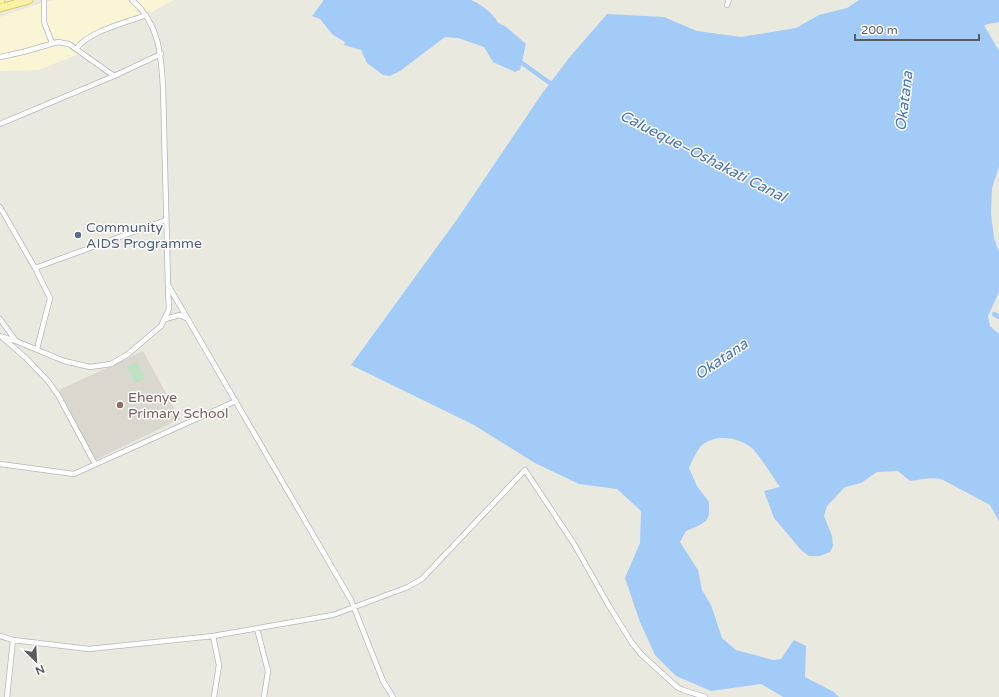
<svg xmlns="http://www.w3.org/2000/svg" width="999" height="697" font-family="'Varela Round',sans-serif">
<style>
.commercial{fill:#faf5d5}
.education{fill:#dad8ce}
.green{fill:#bee1c1}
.water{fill:#a3cbf7}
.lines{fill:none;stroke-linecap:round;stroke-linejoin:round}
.canal{stroke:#a3cbf7;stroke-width:4.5}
.minor-casing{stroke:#b5b7bc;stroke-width:6}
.primary-casing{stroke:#e4cb5f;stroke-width:9}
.minor{stroke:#fff;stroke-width:4.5}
.primary{stroke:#f8f2a7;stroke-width:7}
.service-dot{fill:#5c6f8a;stroke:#fff;stroke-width:1.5}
.education-dot{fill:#8d6e63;stroke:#fff;stroke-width:1.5}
.labels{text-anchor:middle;stroke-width:3;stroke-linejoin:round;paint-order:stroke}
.service-label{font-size:14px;fill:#4e5e75;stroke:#fff;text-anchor:start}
.education-label{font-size:14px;fill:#785e54;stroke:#fff;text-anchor:start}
.water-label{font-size:15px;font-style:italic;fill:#4975b7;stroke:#fff}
</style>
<rect width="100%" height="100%" fill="#eae9e0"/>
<path class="commercial" d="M 55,0 L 174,0 L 146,15 L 85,39 L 82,53 L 38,70 L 0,71 L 0,17 L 44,2 Z"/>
<path class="education" d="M 143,351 L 180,419 L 95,460 L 59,390 Z"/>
<path class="green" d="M 137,362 L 145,379 L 135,383 L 127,367 Z"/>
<path class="water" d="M 324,0 L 471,0 C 481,4 494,14 498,23 L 505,26 L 526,44 L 520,70 L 515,72 L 493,62 L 484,47 L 458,38 L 445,37 L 400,71 L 390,76 L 383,75 L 367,63 L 361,50 L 344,45 L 345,42 L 333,35 L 320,19 L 312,16 Z
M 859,0 L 999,0 L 999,22 L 984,25 L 999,51 L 999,167 L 992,188 L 991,214 L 994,238 L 999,252 L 999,292 L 988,316 L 990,326 L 999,334 L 999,521 L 990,505 L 943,480 C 932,476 922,480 910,481 L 898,471 L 877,472 L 861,483 L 845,487 L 827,506 L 824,516 L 832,536 L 833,546 L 830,552 L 820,556 L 809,556 L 801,550 L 774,518 L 764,491 L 780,487 C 772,476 762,459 753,449 C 740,437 715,433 701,446 C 696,452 692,461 689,468 L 697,486 L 709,502 L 709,515 L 706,521 L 698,526 L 686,531 L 680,542 L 698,570 L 702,590 L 711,605 L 722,638 L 736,650 L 773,660 L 781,659 L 794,640 L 806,646 L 805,677 L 834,692 L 839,697 L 783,697 L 761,684 L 711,691 L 676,676 L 655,655 L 640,622 L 625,578 L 640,543 L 641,511 L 617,489 L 579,484 L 535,463 L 474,425 L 351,365 L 458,218 L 541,95 L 569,58 L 607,14 L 664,17 L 697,31 L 741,37 L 796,28 L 819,15 L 847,8 Z"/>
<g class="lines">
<path class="canal" d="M 522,63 L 554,86
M 994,314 L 999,317"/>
<defs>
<path id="minor" d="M 44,0 L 44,22 L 52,43
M 132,0 C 159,23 161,54 163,87 L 168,285 L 351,600 L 383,681 L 393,697
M 727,5 L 729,0
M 76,49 C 89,31 125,23 146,15
M 0,57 L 23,52 L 58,42 L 69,44 L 114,76
M 0,124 L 114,76 L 161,54
M 0,207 L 35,268 L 50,298 L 37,349
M 35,268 L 166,220
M 0,319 L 16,341
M 165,319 L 180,315 L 186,318
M 0,336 L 16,341 L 64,361 L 90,367 L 111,364 L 128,354 L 161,326 L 169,309 L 168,289
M 3,338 L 26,358 L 48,381 L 58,395 L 95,464
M 0,464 L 74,474 L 236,401
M 257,629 L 268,671 L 264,697
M 0,636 L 13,640 L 89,649 L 213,636
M 7,697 L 13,640
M 214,697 L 219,665 L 213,636 L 333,615 L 408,587 L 422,579 L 525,470 L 574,544 L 609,606 L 632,643 L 641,654 L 677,687 L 683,690 L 705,697"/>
<path id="primary" d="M 0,0 L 1,0
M 0,8 L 29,0"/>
</defs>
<use href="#minor" class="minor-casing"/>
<use href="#primary" class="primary-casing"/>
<use href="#minor" class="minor"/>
<use href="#primary" class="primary"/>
</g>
<circle class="service-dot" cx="78" cy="235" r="4"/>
<circle class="education-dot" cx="120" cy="405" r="4"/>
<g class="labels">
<g class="service-label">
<text x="86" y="232">Community<tspan x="86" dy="16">AIDS Programme</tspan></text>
</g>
<g class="education-label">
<text x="128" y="402">Ehenye<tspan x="128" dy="16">Primary School</tspan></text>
</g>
<g class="water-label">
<text transform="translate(904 101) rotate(-83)" y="5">Okatana</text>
<text transform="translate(703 156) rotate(27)" y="5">Calueque–Oshakati Canal</text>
<text transform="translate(721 359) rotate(-34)" y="5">Okatana</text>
</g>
</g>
<g transform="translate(36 661) rotate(156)" stroke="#ffffff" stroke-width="3" paint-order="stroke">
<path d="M0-3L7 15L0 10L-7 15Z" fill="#595b60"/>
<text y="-6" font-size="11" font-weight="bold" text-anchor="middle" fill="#595b60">N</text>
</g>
<path d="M855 34v6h124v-6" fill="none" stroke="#595b60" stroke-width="2"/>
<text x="861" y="34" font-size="12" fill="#595b60" stroke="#ffffff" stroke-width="3" paint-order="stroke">200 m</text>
</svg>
